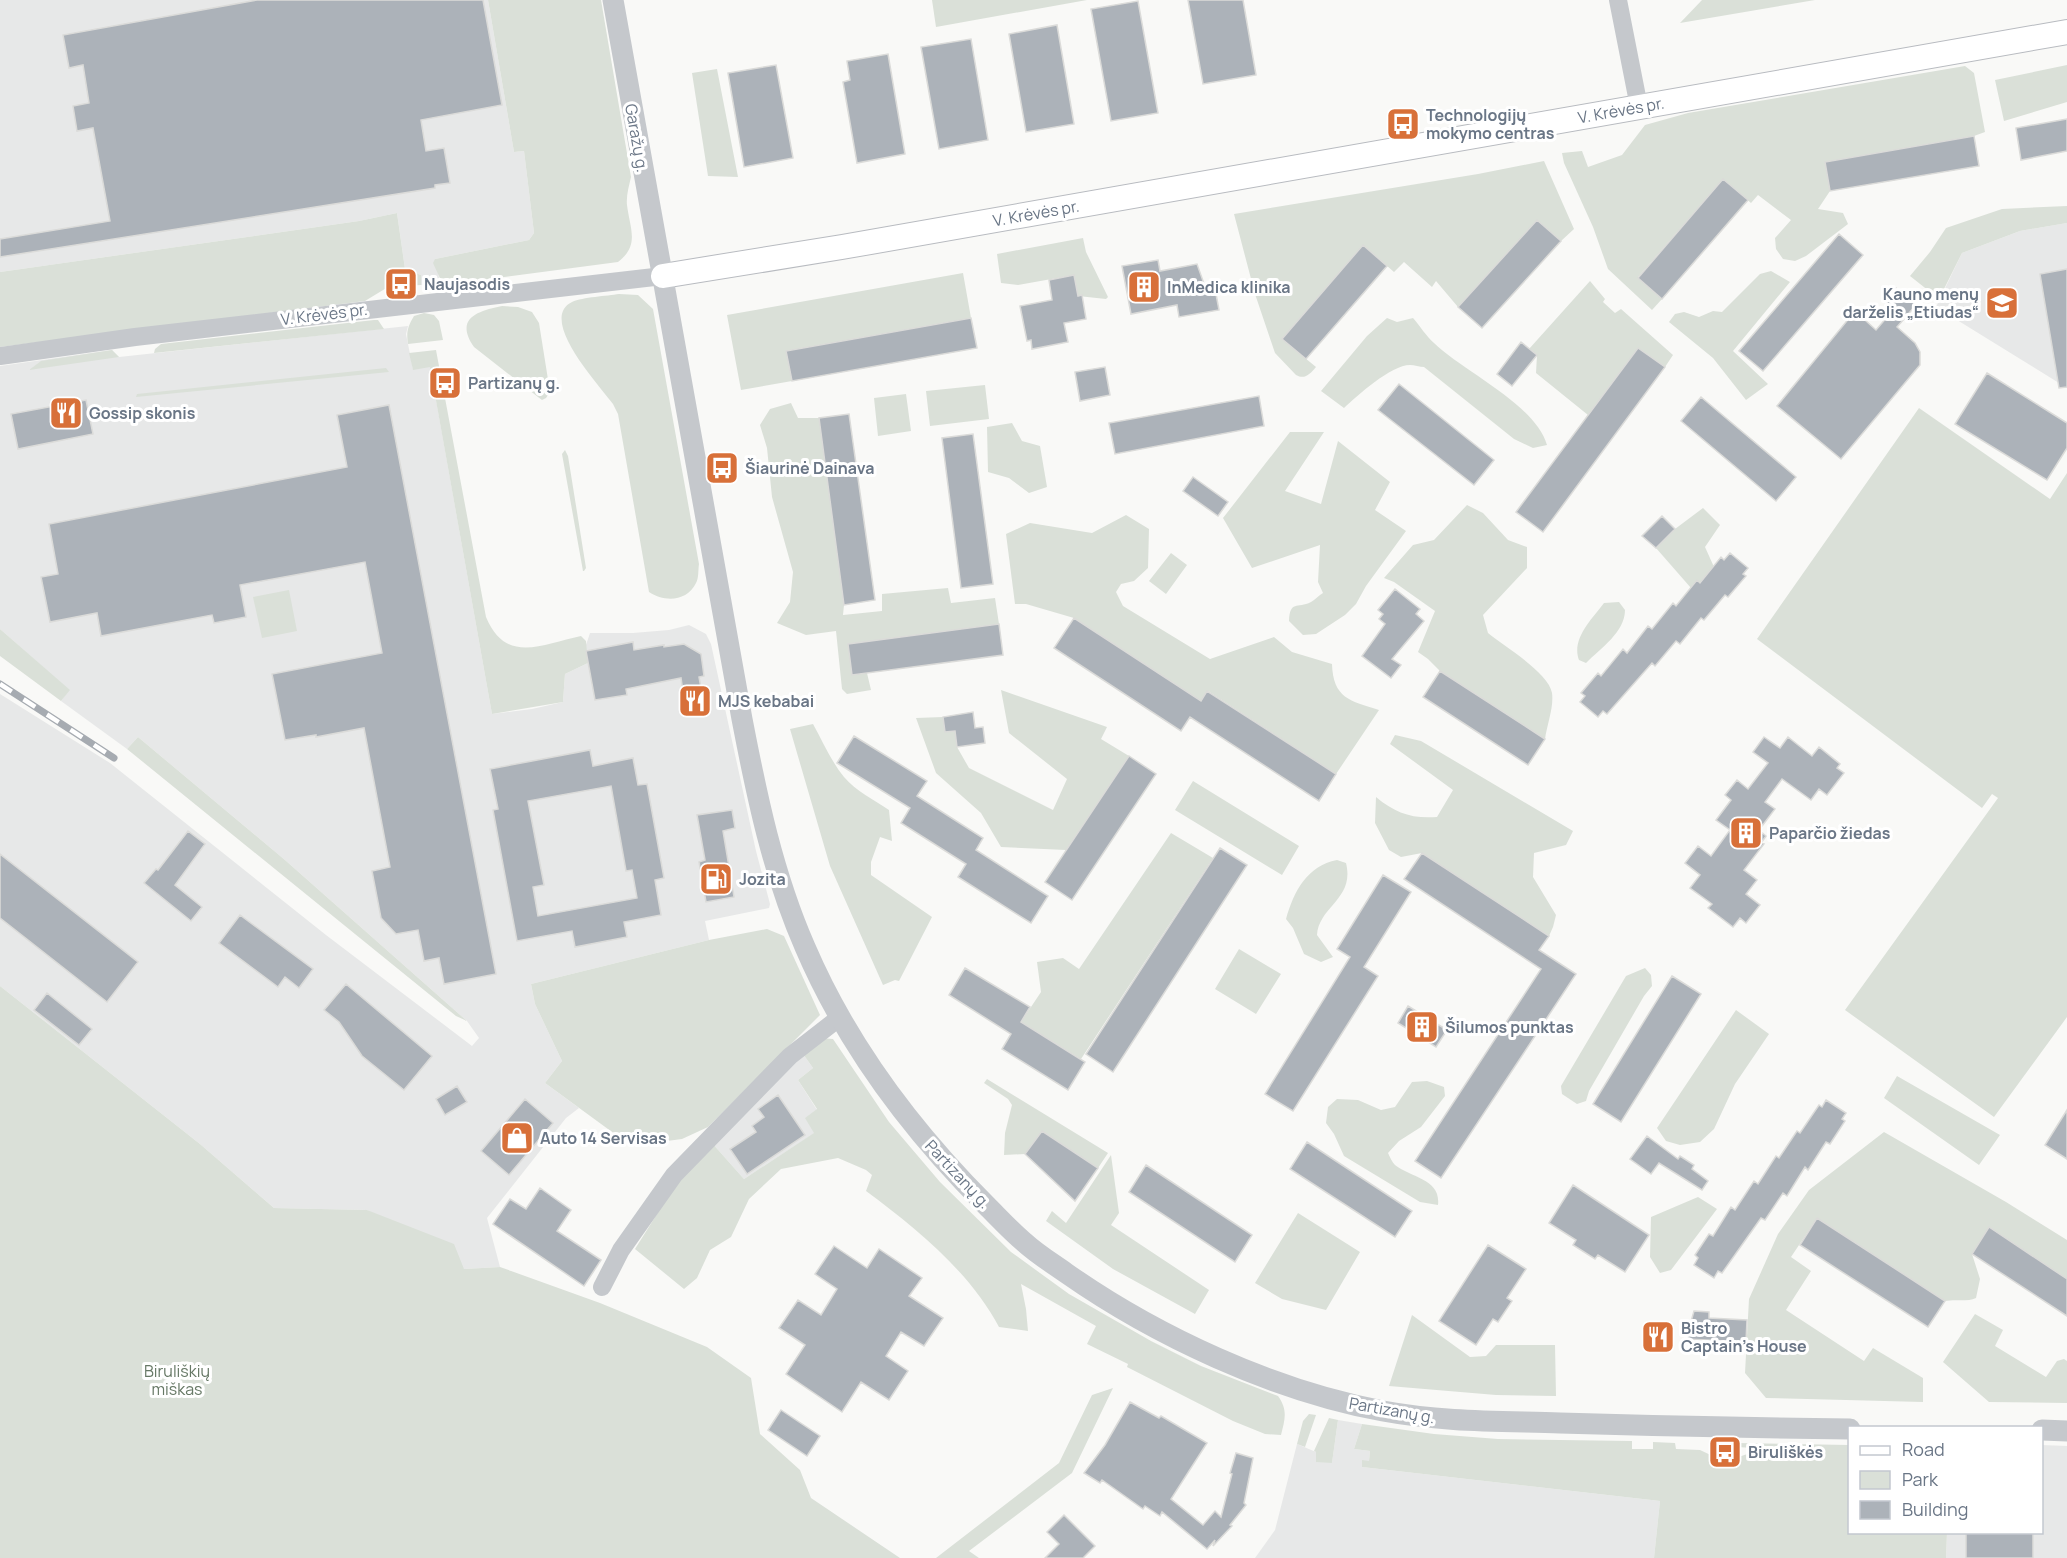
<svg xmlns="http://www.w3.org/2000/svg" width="2067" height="1558" font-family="Manrope,sans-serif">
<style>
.built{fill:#e7e8e8}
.green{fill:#dae0d8}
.building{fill:#acb2b9;stroke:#dbdbd9;stroke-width:1.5;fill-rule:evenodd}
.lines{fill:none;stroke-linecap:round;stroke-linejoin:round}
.secondary-casing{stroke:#b8bbc0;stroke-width:26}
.minor{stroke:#c5c8cc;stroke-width:18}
.tertiary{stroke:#c5c8cc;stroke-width:21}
.secondary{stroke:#fff;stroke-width:24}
.rail-casing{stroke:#a6abb1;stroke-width:7}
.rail{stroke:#fff;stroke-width:4.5;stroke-dasharray:14;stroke-linecap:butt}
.labels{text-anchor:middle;stroke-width:6;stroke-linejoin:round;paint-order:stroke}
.street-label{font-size:16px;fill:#6a7686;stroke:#fff}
.poi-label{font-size:16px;font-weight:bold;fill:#6a7686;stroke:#fff;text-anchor:start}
.park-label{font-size:16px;fill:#667865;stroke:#fff}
</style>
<rect width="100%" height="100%" fill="#f9f9f7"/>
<path class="built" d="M 0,0 L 488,0 L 514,152 L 524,151 L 534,233 L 529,240 L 435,259 L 440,282 L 443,285 L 421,285 L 421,275 L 405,269 L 397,213 L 359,221 L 0,272 Z
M 2067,223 L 2067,388 L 1936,307 L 1962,253 L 2020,231 Z
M 408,326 L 406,334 L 413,369 L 430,366 L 492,714 L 532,709 L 563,702 L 565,674 L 588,663 L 585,648 L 590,633 L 633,633 L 669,630 L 689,625 L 706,634 L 711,644 L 756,851 L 770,904 L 769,908 L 705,921 L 709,940 L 531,984 L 535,1004 L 562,1061 L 545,1083 L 579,1108 L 566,1118 L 487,1218 L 500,1267 L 464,1269 L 367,1210 L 274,1208 L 200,1144 L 0,986 L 0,694 L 110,763 L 326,935 L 472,1046 L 479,1038 L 467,1021 L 285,860 L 138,737 L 127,749 L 61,701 L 69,690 L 0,629 L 0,366 L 112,350 L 119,357 Z
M 803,1054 L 813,1068 L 798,1080 L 817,1110 L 815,1133 L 744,1179 L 712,1143 Z
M 1338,1420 L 1362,1424 L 1354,1449 L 1370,1451 L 1369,1461 L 1362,1467 L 1660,1501 L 1654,1558 L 1255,1558 L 1275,1530 L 1297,1444 L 1316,1452 L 1332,1463 Z
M 2042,1445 L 2067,1446 L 2067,1558 L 1946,1558 L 1947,1533 L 2042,1532 Z"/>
<path class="green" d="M 488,0 L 601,0 L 631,177 C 629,186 626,196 627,205 C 630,229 640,245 618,262 L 443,285 L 433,263 L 435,259 L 529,240 L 534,233 L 524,151 L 514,152 Z
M 932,0 L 1087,0 L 936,27 Z
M 1702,0 L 1815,0 L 1680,23 Z
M 2067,65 L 2067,102 L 2004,121 L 1995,80 Z
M 1965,66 L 1974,73 L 1985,132 L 1974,136 L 1825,162 L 1830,191 L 1818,209 L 1843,213 L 1848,224 L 1806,256 L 1795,261 L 1783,259 L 1776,249 L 1775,238 L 1791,220 L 1758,195 L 1751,203 L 1723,179 L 1638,277 L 1662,299 L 1652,310 L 1608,269 L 1593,227 L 1564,163 L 1562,153 L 1582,151 L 1588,167 L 1622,155 L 1645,125 L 1688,113 Z
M 717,69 L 738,177 L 708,176 L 692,73 Z
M 1544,161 L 1574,229 L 1561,241 L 1537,220 L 1458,307 L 1436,281 L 1432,287 L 1404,262 L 1394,272 L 1363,245 L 1282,339 L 1316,367 C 1310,374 1305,380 1296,375 L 1275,353 L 1255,294 L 1234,214 L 1478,174 Z
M 2067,206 L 2067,223 L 2020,231 L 1962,253 L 1939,299 L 1910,276 L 1930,252 L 1946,228 L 2002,209 Z
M 397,213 L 405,269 L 421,275 L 421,285 L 388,287 L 365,301 L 0,347 L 0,272 L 359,221 Z
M 1083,238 L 1086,252 L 1108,297 L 1106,299 L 1078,296 L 1074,275 L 1018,285 L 1001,283 L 997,254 Z
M 1771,271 L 1790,282 L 1733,351 L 1768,384 L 1746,400 L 1713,358 L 1669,322 L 1675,314 L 1684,312 L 1699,317 L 1713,311 L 1722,312 L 1760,274 Z
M 963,273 L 971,318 L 787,351 L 792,381 L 741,390 L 727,315 Z
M 1590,281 L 1605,299 L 1603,302 L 1615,313 L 1621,309 L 1673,355 L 1665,367 L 1638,348 L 1588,415 L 1536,373 L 1537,355 L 1529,349 Z
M 619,294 L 638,295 L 653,309 L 699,564 C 698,570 699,578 696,583 C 687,602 664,602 649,592 L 618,414 L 613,404 C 600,386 537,319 572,302 C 583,297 607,296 619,294 Z
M 502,306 L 518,307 L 532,312 L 539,323 L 550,392 L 546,398 L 542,400 L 538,397 L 474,347 C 454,318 478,311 502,306 Z
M 424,313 L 434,315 L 439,321 L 443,340 L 408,344 C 406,332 408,326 414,316 Z
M 1387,318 L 1397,322 L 1413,318 C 1420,326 1426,336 1434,343 C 1464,372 1535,404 1547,445 L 1533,448 L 1514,439 L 1424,367 C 1420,367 1414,365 1410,365 C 1391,365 1357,396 1344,408 L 1321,391 L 1367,336 Z
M 374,320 L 378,320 L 384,329 L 154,353 L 155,349 L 161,344 Z
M 112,350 L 119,357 L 29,370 L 41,361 Z
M 436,350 L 486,617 C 506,665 542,644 581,636 L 586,641 L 588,663 L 565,674 L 563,702 L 492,714 L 430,367 L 413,370 L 409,353 Z
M 386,368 L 389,372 L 136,397 L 137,394 Z
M 985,385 L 989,419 L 930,426 L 926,391 Z
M 906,394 L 911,431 L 878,436 L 874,398 Z
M 791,403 L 798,418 L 819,418 L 844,605 L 843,615 L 882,611 L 882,594 L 948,588 L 951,603 L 995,598 L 999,624 L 849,644 L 867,673 L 871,690 L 847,694 L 842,689 L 836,631 L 806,635 L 777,623 L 790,602 L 793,572 L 772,497 L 767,448 L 760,425 L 770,409 Z
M 1919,408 L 2050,499 L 2067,473 L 2067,1017 L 1994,1117 L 1845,1010 L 1998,798 L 1992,794 L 1982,808 L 1757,639 Z
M 1012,423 L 1022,441 L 1040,446 L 1047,487 L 1029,493 L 1009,478 L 988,472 L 987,427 Z
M 1290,432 L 1324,432 L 1285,491 L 1321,504 L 1338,441 L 1390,482 L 1375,510 L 1406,531 L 1366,586 L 1356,604 L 1345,615 L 1316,634 L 1303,635 L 1289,621 C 1290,600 1297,609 1311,602 C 1315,600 1319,595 1323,593 L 1318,582 L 1320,545 L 1252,568 L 1223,518 Z
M 565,450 L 568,456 L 586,568 L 584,571 L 583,571 L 562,454 Z
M 1467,505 L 1483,513 L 1508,540 L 1527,547 L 1527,568 L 1483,615 L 1488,633 C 1504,646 1549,673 1552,693 C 1554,707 1547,725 1545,739 L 1440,671 L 1428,659 L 1418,652 L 1435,611 L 1394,582 L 1384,578 L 1413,545 L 1434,540 Z
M 1703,508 L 1720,525 L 1705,547 L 1714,567 L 1700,583 L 1691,588 L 1656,548 L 1675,529 Z
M 1126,515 L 1149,529 L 1148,568 L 1134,581 L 1121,584 L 1116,592 L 1123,606 L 1210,659 L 1274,637 L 1292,652 L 1332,664 C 1333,698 1350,701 1379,710 L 1336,774 L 1208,691 L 1201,701 L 1074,618 L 1026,604 L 1015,604 L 1006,534 L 1030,523 L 1092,533 Z
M 1171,553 L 1187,565 L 1166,594 L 1149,581 Z
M 289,590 L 297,631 L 262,638 L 253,597 Z
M 1619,602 L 1625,610 C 1625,632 1601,648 1586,663 L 1579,660 C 1571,639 1592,619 1604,603 Z
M 0,629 L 70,690 L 61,701 L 0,656 Z
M 1001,690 L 1107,727 L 1101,739 L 1129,756 L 1066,850 L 1001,847 L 981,813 L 936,773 L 916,718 L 943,717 L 945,732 L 955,731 L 957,747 L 969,768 L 1053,810 L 1067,779 L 1009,733 Z
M 813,724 C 823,742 831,761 844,777 C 856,791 874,800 889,810 L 892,841 L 880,837 L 871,862 L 871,875 L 932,917 L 899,981 L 895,980 L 883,985 L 830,866 L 790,729 Z
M 1395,735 L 1421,741 L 1573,831 L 1566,845 L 1534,853 L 1533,877 L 1556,915 L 1553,927 L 1549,936 L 1422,853 L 1401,857 L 1389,850 L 1375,823 L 1376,797 C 1395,813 1412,819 1437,817 L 1453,790 L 1390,744 Z
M 138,737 L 285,860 L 467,1021 L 456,1016 L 127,749 Z
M 1193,781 L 1299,846 L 1282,875 L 1175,810 Z
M 1171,833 L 1213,858 L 1081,1059 L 1021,1022 L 1041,992 L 1037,962 L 1063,958 L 1079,969 Z
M 1337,860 L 1346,863 C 1355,899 1319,906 1317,935 L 1333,957 L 1321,962 L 1304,954 L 1293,928 L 1286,919 C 1294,891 1307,866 1337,860 Z
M 767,929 L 784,936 L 820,1015 L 708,1127 L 682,1139 L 644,1144 L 623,1140 L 545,1083 L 562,1061 L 535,1004 L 531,984 L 709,940 Z
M 1239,949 L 1281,974 L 1256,1014 L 1215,989 Z
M 1645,968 L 1651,975 L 1652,986 L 1644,996 L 1589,1091 L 1586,1101 L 1577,1104 L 1562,1094 L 1561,1086 L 1626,976 Z
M 0,986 L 200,1144 L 274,1208 L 367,1210 L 454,1244 L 464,1269 L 500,1267 L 600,1303 L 707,1347 L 751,1378 L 760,1434 L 800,1470 L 811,1498 L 900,1558 L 0,1558 Z
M 1736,1010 L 1769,1034 L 1735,1084 L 1714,1129 L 1700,1142 L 1680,1145 L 1666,1141 L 1657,1128 Z
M 820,1038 L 833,1039 L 889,1122 L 940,1182 L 1011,1252 L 1069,1294 L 1151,1341 L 1201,1366 L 1278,1396 C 1288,1410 1285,1419 1281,1435 L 1265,1434 L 1233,1421 L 1127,1367 L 1128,1364 L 1087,1344 L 1096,1326 L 1021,1284 L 1026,1309 L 1028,1331 L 999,1327 C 969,1271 916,1228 866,1191 L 872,1175 L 866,1170 L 838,1158 L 781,1169 L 749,1199 L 731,1237 L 710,1250 L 697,1278 L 684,1289 L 635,1249 L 674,1187 L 712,1143 L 744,1179 L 814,1133 L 805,1118 L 817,1109 L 798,1080 L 813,1068 L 803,1054 Z
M 1897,1076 L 2000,1135 L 1979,1165 L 1884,1098 Z
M 987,1079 L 1108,1153 L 1098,1168 L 1042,1131 L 1025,1154 L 1004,1155 L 1005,1133 L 1012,1105 L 1008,1099 L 984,1083 Z
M 1427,1081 L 1444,1087 L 1445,1096 L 1421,1127 L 1399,1141 L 1388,1153 C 1390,1157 1392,1162 1395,1165 C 1412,1178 1441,1179 1438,1205 L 1420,1202 L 1344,1156 L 1334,1134 L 1326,1123 L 1328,1107 L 1337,1099 L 1358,1100 L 1381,1110 L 1395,1107 L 1412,1082 Z
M 1884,1132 L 2006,1202 L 2067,1240 L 2067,1279 L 1989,1227 L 1972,1254 L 1980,1279 L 1976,1298 C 1968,1302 1955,1299 1945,1301 L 1817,1218 L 1791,1257 L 1811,1271 L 1786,1310 L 1864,1361 L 1873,1348 L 1923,1378 L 1923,1402 L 1766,1398 L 1745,1373 L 1749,1299 L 1778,1234 L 1809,1190 Z
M 1111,1155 L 1119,1213 L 1111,1225 L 1209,1290 L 1195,1314 L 1113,1269 L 1046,1221 L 1052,1211 L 1066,1223 Z
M 1698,1197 L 1717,1209 L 1671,1270 L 1660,1273 L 1650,1257 L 1651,1217 Z
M 1298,1213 L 1360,1252 L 1326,1310 L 1282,1299 L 1255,1283 Z
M 1975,1314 L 2003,1330 L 1995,1346 L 2046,1377 L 2057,1361 L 2064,1359 L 2067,1361 L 2067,1403 L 1989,1402 L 1943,1362 Z
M 1412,1315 L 1470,1357 L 1486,1356 L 1496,1345 L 1555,1345 L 1556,1396 L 1496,1395 L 1389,1386 Z
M 1113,1388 L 1072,1473 L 969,1551 L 979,1558 L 936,1558 L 1059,1463 L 1092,1395 Z
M 1309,1414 L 1316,1415 L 1305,1447 L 1297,1444 L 1303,1421 Z
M 1329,1418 L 1338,1420 L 1332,1463 L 1316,1462 L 1316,1452 L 1314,1451 Z
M 1362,1424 L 1434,1434 L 1498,1439 L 1632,1441 L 1632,1449 L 1653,1449 L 1653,1442 L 1675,1443 L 1676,1449 L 1700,1450 L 1717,1458 L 1730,1460 L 1753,1452 L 1753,1448 L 1737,1447 L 1737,1443 L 1849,1445 L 1850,1532 L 1947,1533 L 1946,1558 L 1654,1558 L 1660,1501 L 1362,1467 L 1362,1460 L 1369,1461 L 1370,1451 L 1354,1449 Z"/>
<path class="building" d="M 257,0 L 483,0 L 502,105 L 421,120 L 426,151 L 444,148 L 450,183 L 435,185 L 435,188 L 0,257 L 0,239 L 110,221 L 93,128 L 77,131 L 73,106 L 89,103 L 83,65 L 69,68 L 63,35 Z
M 1188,0 L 1243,0 L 1256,75 L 1203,84 Z
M 1138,1 L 1158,113 L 1111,121 L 1091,9 Z
M 1057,25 L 1074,124 L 1026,132 L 1009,34 Z
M 971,39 L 988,140 L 939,149 L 921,47 Z
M 888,54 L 905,154 L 857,163 L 843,82 L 850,80 L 847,61 Z
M 776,65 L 793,158 L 744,167 L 728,73 Z
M 2067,119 L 2067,151 L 2021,160 L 2016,128 Z
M 1974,136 L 1979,166 L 1830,191 L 1825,162 Z
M 1723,179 L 1748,200 L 1662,299 L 1638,278 Z
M 1537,220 L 1561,241 L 1482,328 L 1458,307 Z
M 1839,234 L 1863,255 L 1763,371 L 1739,351 Z
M 1363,245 L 1387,266 L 1306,359 L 1282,339 Z
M 1158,260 L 1160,271 L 1197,264 L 1208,295 L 1216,294 L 1219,310 L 1179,317 L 1177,305 L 1131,314 L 1122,266 Z
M 2067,269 L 2067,387 L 2059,388 L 2040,274 Z
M 1074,275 L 1078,296 L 1082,295 L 1086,319 L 1064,323 L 1068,342 L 1032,349 L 1031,340 L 1027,341 L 1020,306 L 1052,300 L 1049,280 Z
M 1896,288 L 1916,305 L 1897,327 L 1915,343 L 1920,352 L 1920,365 L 1841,459 L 1777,406 L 1855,311 L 1876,330 L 1894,309 L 1885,301 Z
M 971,318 L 977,348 L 792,381 L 786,351 Z
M 1521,342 L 1537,355 L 1512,386 L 1497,374 Z
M 1638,348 L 1665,367 L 1543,532 L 1516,512 Z
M 1105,367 L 1110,395 L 1080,401 L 1075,372 Z
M 1987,373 L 2067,423 L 2067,448 L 2047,480 L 1955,424 Z
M 1399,384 L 1494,460 L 1474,485 L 1378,410 Z
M 1259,396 L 1264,426 L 1115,454 L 1109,423 Z
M 1701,397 L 1796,477 L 1776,501 L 1681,421 Z
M 86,400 L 93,434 L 18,449 L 11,414 Z
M 389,405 L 496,974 L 444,984 L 439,958 L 424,961 L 418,930 L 396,934 L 381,918 L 372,871 L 390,867 L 364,728 L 316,737 L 316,735 L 285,740 L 272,674 L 382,653 L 365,562 L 240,585 L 246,617 L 214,623 L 212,615 L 101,636 L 97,613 L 50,622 L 41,577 L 58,574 L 49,524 L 347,467 L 337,415 Z
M 849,414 L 875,600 L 844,605 L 819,418 Z
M 973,434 L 993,584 L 961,588 L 942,438 Z
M 1193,477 L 1228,502 L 1218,516 L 1183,491 Z
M 1662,516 L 1675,529 L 1656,548 L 1642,536 Z
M 1730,553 L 1748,568 L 1743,574 L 1746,576 L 1728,597 L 1725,595 L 1704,620 L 1701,618 L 1680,644 L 1676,641 L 1655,666 L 1652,663 L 1607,714 L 1603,711 L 1598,717 L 1580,702 L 1585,696 L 1581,693 L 1598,673 L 1601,676 L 1623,649 L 1627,653 L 1648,626 L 1652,629 L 1673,603 L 1676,606 L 1697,580 L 1700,583 L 1721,557 L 1724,560 Z
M 1395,589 L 1420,609 L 1416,614 L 1424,621 L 1392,659 L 1401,665 L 1391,678 L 1362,656 L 1385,624 L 1379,619 L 1383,614 L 1378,610 Z
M 1074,618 L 1201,701 L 1207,691 L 1336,774 L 1319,801 L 1190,717 L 1181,731 L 1054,648 Z
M 999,624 L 1003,655 L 852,675 L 848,644 Z
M 633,642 L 634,650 L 664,645 L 664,647 L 684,644 L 701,654 L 704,676 L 699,677 L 704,704 L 688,706 L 687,698 L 684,699 L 681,678 L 626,689 L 627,695 L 595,700 L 586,651 Z
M 1440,671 L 1545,739 L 1528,765 L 1423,697 Z
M 973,712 L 975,728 L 983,727 L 985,743 L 957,747 L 955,731 L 945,732 L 943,717 Z
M 854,736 L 927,781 L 917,796 L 983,838 L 976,850 L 1048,896 L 1031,923 L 958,877 L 966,864 L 901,823 L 910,808 L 837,763 Z
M 1764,737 L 1780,748 L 1788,737 L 1812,756 L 1819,747 L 1840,764 L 1837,768 L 1844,773 L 1827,795 L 1819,789 L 1811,800 L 1782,779 L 1765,802 L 1775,809 L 1759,830 L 1766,836 L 1761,843 L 1764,844 L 1744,870 L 1757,880 L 1746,894 L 1760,905 L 1746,923 L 1740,918 L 1733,927 L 1708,908 L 1712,904 L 1690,888 L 1700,875 L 1685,863 L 1698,846 L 1711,856 L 1730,830 L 1716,820 L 1731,800 L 1725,795 L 1737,780 L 1748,789 L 1768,763 L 1753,752 Z
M 590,750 L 593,766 L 633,758 L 638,785 L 647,784 L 664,878 L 655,880 L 661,915 L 624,922 L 627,937 L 575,947 L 572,931 L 517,941 L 493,810 L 498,809 L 490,769 ZM 611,786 L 626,871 L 632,870 L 637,898 L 538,916 L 533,887 L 544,885 L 528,801 Z
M 1129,756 L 1156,774 L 1072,900 L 1045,882 Z
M 732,810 L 735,828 L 723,831 L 734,897 L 706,902 L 699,862 L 705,860 L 697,815 Z
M 188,831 L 205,844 L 175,885 L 202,907 L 191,921 L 144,883 L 156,869 L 158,870 Z
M 1220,848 L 1247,865 L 1113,1072 L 1086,1054 Z
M 1422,853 L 1549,936 L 1539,950 L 1576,974 L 1441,1178 L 1415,1161 L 1541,969 L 1404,879 Z
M 0,854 L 138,962 L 107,1002 L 0,918 Z
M 1383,875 L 1411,892 L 1364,967 L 1378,976 L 1293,1111 L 1265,1094 L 1350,957 L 1337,949 Z
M 240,915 L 313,969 L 299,988 L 285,977 L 278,987 L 219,943 Z
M 965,968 L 1030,1007 L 1021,1022 L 1085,1062 L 1068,1090 L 1002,1049 L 1011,1034 L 949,995 Z
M 1672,976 L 1701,994 L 1621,1122 L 1593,1104 Z
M 346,984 L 432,1056 L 404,1090 L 362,1056 L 339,1022 L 324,1010 Z
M 47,993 L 92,1029 L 79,1045 L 34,1010 Z
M 1408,1006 L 1447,1030 L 1436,1047 L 1398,1023 Z
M 457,1086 L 467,1102 L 445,1115 L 436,1099 Z
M 778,1095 L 805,1135 L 747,1174 L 730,1149 L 756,1132 L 752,1126 L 764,1117 L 758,1109 Z
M 525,1099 L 553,1123 L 509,1175 L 481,1151 Z
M 1826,1100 L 1846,1113 L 1842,1119 L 1845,1121 L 1830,1144 L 1826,1142 L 1808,1170 L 1805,1167 L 1787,1196 L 1783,1193 L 1765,1220 L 1761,1218 L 1722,1273 L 1718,1271 L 1714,1278 L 1694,1265 L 1698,1258 L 1695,1255 L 1709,1234 L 1713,1236 L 1731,1207 L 1735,1210 L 1754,1181 L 1758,1184 L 1776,1156 L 1779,1158 L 1797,1131 L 1800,1133 L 1819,1105 L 1822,1107 Z
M 2067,1110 L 2067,1159 L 2045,1145 Z
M 1042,1131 L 1098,1168 L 1075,1201 L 1025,1154 Z
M 1647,1136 L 1678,1159 L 1680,1156 L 1694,1165 L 1692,1169 L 1708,1181 L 1702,1190 L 1659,1163 L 1651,1174 L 1630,1159 Z
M 1307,1142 L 1412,1211 L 1395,1237 L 1290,1169 Z
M 1146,1165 L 1252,1235 L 1235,1262 L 1129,1192 Z
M 1573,1185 L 1649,1235 L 1625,1272 L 1598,1255 L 1595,1259 L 1573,1245 L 1576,1240 L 1549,1223 Z
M 540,1188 L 571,1210 L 557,1231 L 601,1260 L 584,1286 L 493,1224 L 510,1199 L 526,1209 Z
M 1817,1218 L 1945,1301 L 1928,1327 L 1800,1245 Z
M 1989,1227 L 2067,1279 L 2067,1316 L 1972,1254 Z
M 1488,1245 L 1526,1269 L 1507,1298 L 1512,1301 L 1498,1322 L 1493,1319 L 1476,1345 L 1439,1321 Z
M 834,1246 L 867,1268 L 879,1249 L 922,1278 L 909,1296 L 943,1318 L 924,1346 L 901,1332 L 886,1356 L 908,1371 L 889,1400 L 861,1382 L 842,1412 L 786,1374 L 805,1345 L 779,1328 L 798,1300 L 821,1315 L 837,1289 L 815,1274 Z
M 1694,1311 L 1709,1312 L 1709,1318 L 1747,1320 L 1746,1342 L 1686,1339 Z
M 1130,1402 L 1159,1418 L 1161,1416 L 1207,1443 L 1171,1499 L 1203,1525 L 1215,1511 L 1221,1517 L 1232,1474 L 1230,1473 L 1236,1453 L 1253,1458 L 1244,1503 L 1246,1505 L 1230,1525 L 1232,1526 L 1213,1546 L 1215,1540 L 1207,1549 L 1162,1512 L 1160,1516 L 1145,1506 L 1143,1509 L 1102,1480 L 1100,1483 L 1084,1473 L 1105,1445 Z
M 781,1410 L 820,1436 L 807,1456 L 768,1430 Z
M 1064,1515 L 1095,1546 L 1083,1558 L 1045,1558 L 1059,1544 L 1047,1532 Z
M 1966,1533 L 2033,1533 L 2033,1558 L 1966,1558 Z"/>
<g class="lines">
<defs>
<path id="secondary" d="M 663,276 L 842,247 L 2067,32"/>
</defs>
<use href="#secondary" class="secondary-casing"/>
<path class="minor" d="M 1618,0 L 1639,107
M 0,356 L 135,337 L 663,276
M 602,1287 L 621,1250 L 674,1175 L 790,1056 L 839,1018"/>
<path class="tertiary" d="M 613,0 L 742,719 C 757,797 773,874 805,947 C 847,1045 912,1131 987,1206 C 999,1218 1011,1231 1024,1242 C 1037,1254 1052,1263 1066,1273 C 1156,1336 1274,1391 1383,1411 C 1442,1422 1501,1421 1560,1423 C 1657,1426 1753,1428 1850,1429
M 2042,1430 L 2067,1431"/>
<use href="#secondary" class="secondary"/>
<defs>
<path id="rail" d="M 0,684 L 114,758"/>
</defs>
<use href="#rail" class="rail-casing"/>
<use href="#rail" class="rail"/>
</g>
<defs>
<symbol id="bus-square" viewBox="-11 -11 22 22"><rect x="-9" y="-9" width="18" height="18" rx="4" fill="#d87039" stroke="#fff"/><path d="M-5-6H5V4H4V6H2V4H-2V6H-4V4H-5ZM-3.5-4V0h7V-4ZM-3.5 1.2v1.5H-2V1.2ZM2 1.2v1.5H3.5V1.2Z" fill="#fff"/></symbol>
<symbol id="building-square" viewBox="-11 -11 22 22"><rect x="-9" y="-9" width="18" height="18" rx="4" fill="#d87039" stroke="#fff"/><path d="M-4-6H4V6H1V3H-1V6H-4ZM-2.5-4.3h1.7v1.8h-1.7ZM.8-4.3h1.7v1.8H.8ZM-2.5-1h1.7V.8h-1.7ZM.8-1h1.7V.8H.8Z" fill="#fff"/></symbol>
<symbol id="school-square" viewBox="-11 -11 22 22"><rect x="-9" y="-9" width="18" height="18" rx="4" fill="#d87039" stroke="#fff"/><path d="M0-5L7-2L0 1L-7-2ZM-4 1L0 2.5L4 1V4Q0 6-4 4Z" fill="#fff"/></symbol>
<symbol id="restaurant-square" viewBox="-11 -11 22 22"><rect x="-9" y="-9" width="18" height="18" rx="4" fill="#d87039" stroke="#fff"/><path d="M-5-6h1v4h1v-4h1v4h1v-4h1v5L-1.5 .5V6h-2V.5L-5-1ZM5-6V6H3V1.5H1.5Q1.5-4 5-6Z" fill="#fff"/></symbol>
<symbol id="fuel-square" viewBox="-11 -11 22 22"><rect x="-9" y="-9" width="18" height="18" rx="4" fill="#d87039" stroke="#fff"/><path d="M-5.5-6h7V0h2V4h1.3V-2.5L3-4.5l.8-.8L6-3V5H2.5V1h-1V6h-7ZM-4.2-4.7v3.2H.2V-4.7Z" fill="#fff"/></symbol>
<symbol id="shop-square" viewBox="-11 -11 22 22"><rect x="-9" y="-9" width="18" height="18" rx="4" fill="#d87039" stroke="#fff"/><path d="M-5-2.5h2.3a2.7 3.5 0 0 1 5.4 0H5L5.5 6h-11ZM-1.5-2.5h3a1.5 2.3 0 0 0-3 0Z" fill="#fff"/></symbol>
</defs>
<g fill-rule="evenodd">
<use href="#bus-square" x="1384" y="105" width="38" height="38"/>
<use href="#bus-square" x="382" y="265" width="38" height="38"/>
<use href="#building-square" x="1125" y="268" width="38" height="38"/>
<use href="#school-square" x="1983" y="284" width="38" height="38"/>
<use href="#bus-square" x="426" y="364" width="38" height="38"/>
<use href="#restaurant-square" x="47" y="394" width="38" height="38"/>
<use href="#bus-square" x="703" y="449" width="38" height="38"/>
<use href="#restaurant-square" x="676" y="682" width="38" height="38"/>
<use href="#building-square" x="1727" y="814" width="38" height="38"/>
<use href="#fuel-square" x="697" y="860" width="38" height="38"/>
<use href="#building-square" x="1403" y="1008" width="38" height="38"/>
<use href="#shop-square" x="498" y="1119" width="38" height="38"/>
<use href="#restaurant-square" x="1639" y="1318" width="38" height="38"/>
<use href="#bus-square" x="1706" y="1433" width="38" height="38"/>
</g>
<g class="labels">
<g class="street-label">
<text transform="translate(1621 110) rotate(-10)" y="6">V. Krėvės pr.</text>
<text transform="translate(637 138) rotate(80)" y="6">Garažų g.</text>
<text transform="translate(1036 213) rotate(-10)" y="6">V. Krėvės pr.</text>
<text transform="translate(324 314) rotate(-7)" y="6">V. Krėvės pr.</text>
<text transform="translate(958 1174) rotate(47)" y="6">Partizanų g.</text>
<text transform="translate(1392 1410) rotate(10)" y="6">Partizanų g.</text>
</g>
<g class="poi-label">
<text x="1426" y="121">Technologijų<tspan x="1426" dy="18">mokymo centras</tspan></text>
<text x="424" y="290">Naujasodis</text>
<text x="1167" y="293">InMedica klinika</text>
<text x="1979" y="300" text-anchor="end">Kauno menų<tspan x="1979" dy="18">darželis „Etiudas“</tspan></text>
<text x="468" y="389">Partizanų g.</text>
<text x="89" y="419">Gossip skonis</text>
<text x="745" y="474">Šiaurinė Dainava</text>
<text x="718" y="707">MJS kebabai</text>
<text x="1769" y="839">Paparčio žiedas</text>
<text x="739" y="885">Jozita</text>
<text x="1445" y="1033">Šilumos punktas</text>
<text x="540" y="1144">Auto 14 Servisas</text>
<text x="1681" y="1334">Bistro<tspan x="1681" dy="18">Captain's House</tspan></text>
<text x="1748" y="1458">Biruliškės</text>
</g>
<g class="park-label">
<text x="177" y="1377">Biruliškių<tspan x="177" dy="18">miškas</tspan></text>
</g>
</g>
<rect x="1848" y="1426" width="195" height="108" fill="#ffffff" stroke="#c3c8cf" stroke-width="1.5"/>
<rect x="1860" y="1446" width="30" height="9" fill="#ffffff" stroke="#c3c8cf" stroke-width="1.5"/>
<text x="1902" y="1456" font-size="18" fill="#6a7686">Road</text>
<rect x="1860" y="1471" width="30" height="18" fill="#dae0d8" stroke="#c3c8cf" stroke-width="1.5"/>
<text x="1902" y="1486" font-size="18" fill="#6a7686">Park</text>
<rect x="1860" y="1501" width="30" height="18" fill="#acb2b9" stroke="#c3c8cf" stroke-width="1.5"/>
<text x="1902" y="1516" font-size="18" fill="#6a7686">Building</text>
</svg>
